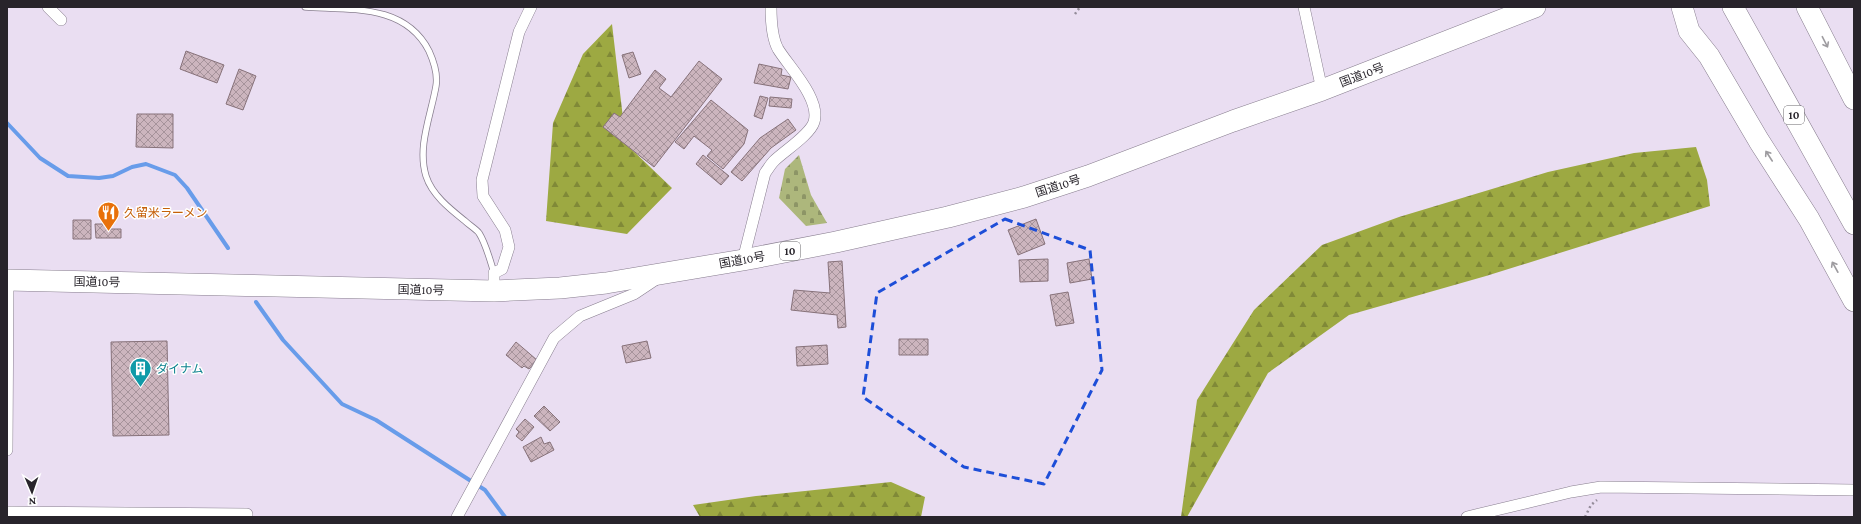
<svg xmlns="http://www.w3.org/2000/svg" width="1861" height="524" font-family="'Crimson Pro','Noto Sans JP',serif">
<style>
.forest{fill:url(#forest-firs)}
.cemetery{fill:url(#cemetery-stones)}
.lines{fill:none;stroke-linecap:round;stroke-linejoin:round}
.stream{stroke:#689cea;stroke-width:4}
.building{fill:url(#building-cross-hatch);stroke:#87727a}
.lane-casing{stroke:#877d8e;stroke-width:7}
.street-casing{stroke:#877d8e;stroke-width:12}
.highway-casing{stroke:#877d8e;stroke-width:22}
.path{stroke:#948c9a;stroke-width:2.5;stroke-dasharray:2 3;stroke-linecap:butt}
.lane{stroke:#fff;stroke-width:5.5}
.street{stroke:#fff;stroke-width:11}
.highway{stroke:#fff;stroke-width:21}
.oneway{stroke:#9e9ca0}
.marked{fill:none;stroke:#1d4ed8;stroke-width:3;stroke-dasharray:8 5;stroke-linejoin:round}
.labels{text-anchor:middle;stroke-width:3;stroke-linejoin:round;paint-order:stroke}
.shield{fill:#fff;stroke:#68666b;stroke-width:1}
.shield-label{font-size:11px;font-weight:bold;fill:#28242b}
.street-label{font-size:12px;fill:#28242b;stroke:#fff}
.food-label{font-size:12px;fill:#c56008;stroke:#fff;text-anchor:start}
.culture-label{font-size:12px;fill:#0d838f;stroke:#fff;text-anchor:start}
</style>
<defs>
<pattern id="forest-firs" width="22" height="20" patternUnits="userSpaceOnUse"><rect width="22" height="20" fill="#9da942"/><path d="M5 1l3.5 6h-7zM16 11l3.5 6h-7z" fill="#808937"/></pattern>
<pattern id="cemetery-stones" width="16" height="16" patternUnits="userSpaceOnUse"><rect width="16" height="16" fill="#adb77c"/><path d="M2 7V4a2 2 0 0 1 4 0v3zM10 15v-3a2 2 0 0 1 4 0v3z" fill="#8d9566"/></pattern>
<pattern id="building-cross-hatch" width="8" height="8" patternUnits="userSpaceOnUse"><rect width="8" height="8" fill="#ccb5be"/><path d="M0 0l8 8M0 8l8-8" fill="none" stroke="#a6939b"/></pattern>
</defs>
<rect width="100%" height="100%" fill="#eadef2"/>
<path class="forest" d="M 612,24 L 626,144 L 672,188 L 627,234 L 546,221 L 553,123 L 583,54 Z
M 1696,147 L 1707,180 L 1710,206 L 1486,276 L 1349,315 L 1268,373 L 1187,517 L 1181,517 L 1197,400 L 1254,310 L 1322,245 L 1399,217 L 1548,172 L 1634,153 Z
M 891,482 L 925,497 L 921,517 L 700,517 L 693,505 L 756,496 Z"/>
<path class="cemetery" d="M 799,155 L 811,195 L 827,223 L 806,226 L 779,198 L 785,169 Z"/>
<g class="lines">
<path class="stream" d="M 7,123 L 40,158 L 68,176 L 99,178 L 113,176 L 132,167 L 146,164 L 175,175 L 187,188 L 228,248
M 256,302 L 283,340 L 342,404 L 376,420 L 485,490 L 505,517"/>
</g>
<path class="building" d="M 186,51 L 224,65 L 217,83 L 180,69 Z
M 633,52 L 641,74 L 629,78 L 622,55 Z
M 699,61 L 722,79 L 654,167 L 603,127 L 614,113 L 620,117 L 655,70 L 666,79 L 659,88 L 671,97 Z
M 759,64 L 782,69 L 781,75 L 791,77 L 788,89 L 754,83 Z
M 239,69 L 256,76 L 243,110 L 226,104 Z
M 760,96 L 768,98 L 762,119 L 754,116 Z
M 770,97 L 792,99 L 791,108 L 769,106 Z
M 711,100 L 748,130 L 744,144 L 723,169 L 707,156 L 712,150 L 694,136 L 684,149 L 675,142 Z
M 137,114 L 173,114 L 173,148 L 136,147 Z
M 788,119 L 796,130 L 771,148 L 742,181 L 731,172 L 760,138 Z
M 703,155 L 729,176 L 721,185 L 696,164 Z
M 1036,219 L 1045,244 L 1018,255 L 1008,230 Z
M 73,220 L 91,220 L 91,239 L 73,239 Z
M 95,224 L 110,224 L 110,229 L 121,229 L 121,238 L 96,238 Z
M 1048,259 L 1048,281 L 1020,282 L 1019,260 Z
M 1089,259 L 1092,279 L 1070,283 L 1067,263 Z
M 842,261 L 846,327 L 838,328 L 837,315 L 791,310 L 794,290 L 830,293 L 828,262 Z
M 1068,292 L 1074,323 L 1056,326 L 1050,295 Z
M 899,339 L 928,339 L 928,355 L 899,355 Z
M 167,341 L 169,435 L 113,436 L 111,342 Z
M 647,341 L 651,358 L 626,363 L 622,346 Z
M 516,342 L 537,360 L 529,369 L 524,366 L 522,368 L 506,355 Z
M 827,345 L 828,364 L 797,366 L 796,347 Z
M 544,406 L 560,422 L 550,431 L 534,416 Z
M 525,419 L 534,427 L 522,441 L 516,436 L 519,432 L 516,429 Z
M 541,437 L 544,444 L 550,442 L 554,450 L 531,462 L 523,447 Z"/>
<g class="lines">
<defs>
<path id="lane" d="M 305,7 C 351,10 405,4 429,51 C 434,62 438,74 436,86 C 431,115 417,147 426,176 C 432,195 450,209 465,221 C 469,225 476,229 479,233 C 486,244 490,260 494,273"/>
<path id="street" d="M 48,7 L 61,20
M 1304,7 L 1322,90
M 743,260 L 765,173 C 768,169 771,164 774,161 C 784,151 810,135 814,122 C 821,99 789,67 778,49 C 772,38 771,20 771,7
M 494,291 L 494,273 L 502,269 L 509,247 L 505,230 L 483,196 L 482,180 L 519,32 L 531,7
M 7,450 L 8,280
M 7,512 L 247,514 L 247,517
M 457,517 L 554,338 L 580,316 L 634,294 L 655,280
M 1467,517 L 1571,492 L 1601,487 L 1854,490"/>
<path id="highway" d="M 1682,7 L 1689,31 L 1709,56 L 1759,141 L 1809,219 L 1854,301
M 1733,7 L 1854,224
M 1807,7 L 1854,99
M 7,280 L 494,291 L 560,288 L 606,283 L 743,260 L 836,242 L 948,217 L 1024,197 L 1088,176 L 1233,121 L 1322,90 L 1535,7"/>
</defs>
<use href="#lane" class="lane-casing"/>
<use href="#street" class="street-casing"/>
<use href="#highway" class="highway-casing"/>
<path class="path" d="M 1075,14 L 1080,7
M 1585,517 L 1591,505 L 1597,500"/>
<use href="#lane" class="lane"/>
<use href="#street" class="street"/>
<use href="#highway" class="highway"/>
</g>
<defs><path id="oneway-shaft" d="M-6 0H5M1.5-3L5.5 0L1.5 3" fill="none" stroke-width="1.6" stroke-linecap="round" stroke-linejoin="round"/></defs>
<g class="oneway">
<use href="#oneway-shaft" transform="translate(1825 42) rotate(63)"/>
<use href="#oneway-shaft" transform="translate(1769 156) rotate(-123)"/>
<use href="#oneway-shaft" transform="translate(1835 267) rotate(-119)"/>
</g>
<path class="marked" d="M 1005,219 L 1090,250 L 1102,370 L 1044,484 L 964,467 L 863,397 L 877,293 Z"/>
<defs>
<symbol id="restaurant-pin" viewBox="-11 -11 22 30"><path d="M0 17L-7.5 6A9.5 9.5 0 1 1 7.5 6Z" fill="#e8710a" stroke="#fff"/><path d="M-5-6h1v4h1v-4h1v4h1v-4h1v5L-1.5 .5V6h-2V.5L-5-1ZM5-6V6H3V1.5H1.5Q1.5-4 5-6Z" fill="#fff"/></symbol>
<symbol id="building-pin" viewBox="-11 -11 22 30"><path d="M0 17L-7.5 6A9.5 9.5 0 1 1 7.5 6Z" fill="#0f9aa8" stroke="#fff"/><path d="M-4-6H4V6H1V3H-1V6H-4ZM-2.5-4.3h1.7v1.8h-1.7ZM.8-4.3h1.7v1.8H.8ZM-2.5-1h1.7V.8h-1.7ZM.8-1h1.7V.8H.8Z" fill="#fff"/></symbol>
</defs>
<g fill-rule="evenodd">
<use href="#restaurant-pin" x="96" y="200" width="25" height="34"/>
<use href="#building-pin" x="128" y="356" width="25" height="34"/>
</g>
<g class="labels">
<g class="shield">
<rect x="1784" y="106" width="20" height="18" rx="3"/>
<rect x="780" y="242" width="20" height="18" rx="3"/>
</g>
<g class="shield-label">
<text x="1794" y="119">10</text>
<text x="790" y="255">10</text>
</g>
<g class="street-label">
<text transform="translate(1362 75) rotate(-21)" y="4">国道10号</text>
<text transform="translate(1058 186) rotate(-18)" y="4">国道10号</text>
<text transform="translate(742 260) rotate(-10)" y="4">国道10号</text>
<text transform="translate(97 282) rotate(1)" y="4">国道10号</text>
<text transform="translate(421 290) rotate(1)" y="4">国道10号</text>
</g>
<g class="food-label">
<text x="124" y="217">久留米ラーメン</text>
</g>
<g class="culture-label">
<text x="156" y="373">ダイナム</text>
</g>
</g>
<rect width="1861" height="524" fill="none" stroke="#28242b" stroke-width="16"/>
<g transform="translate(32 492) rotate(178)" stroke="#ffffff" stroke-width="3" paint-order="stroke">
<path d="M0-3L7 15L0 10L-7 15Z" fill="#28242b"/>
<text y="-6" font-size="11" font-weight="bold" text-anchor="middle" fill="#28242b">N</text>
</g>
</svg>
